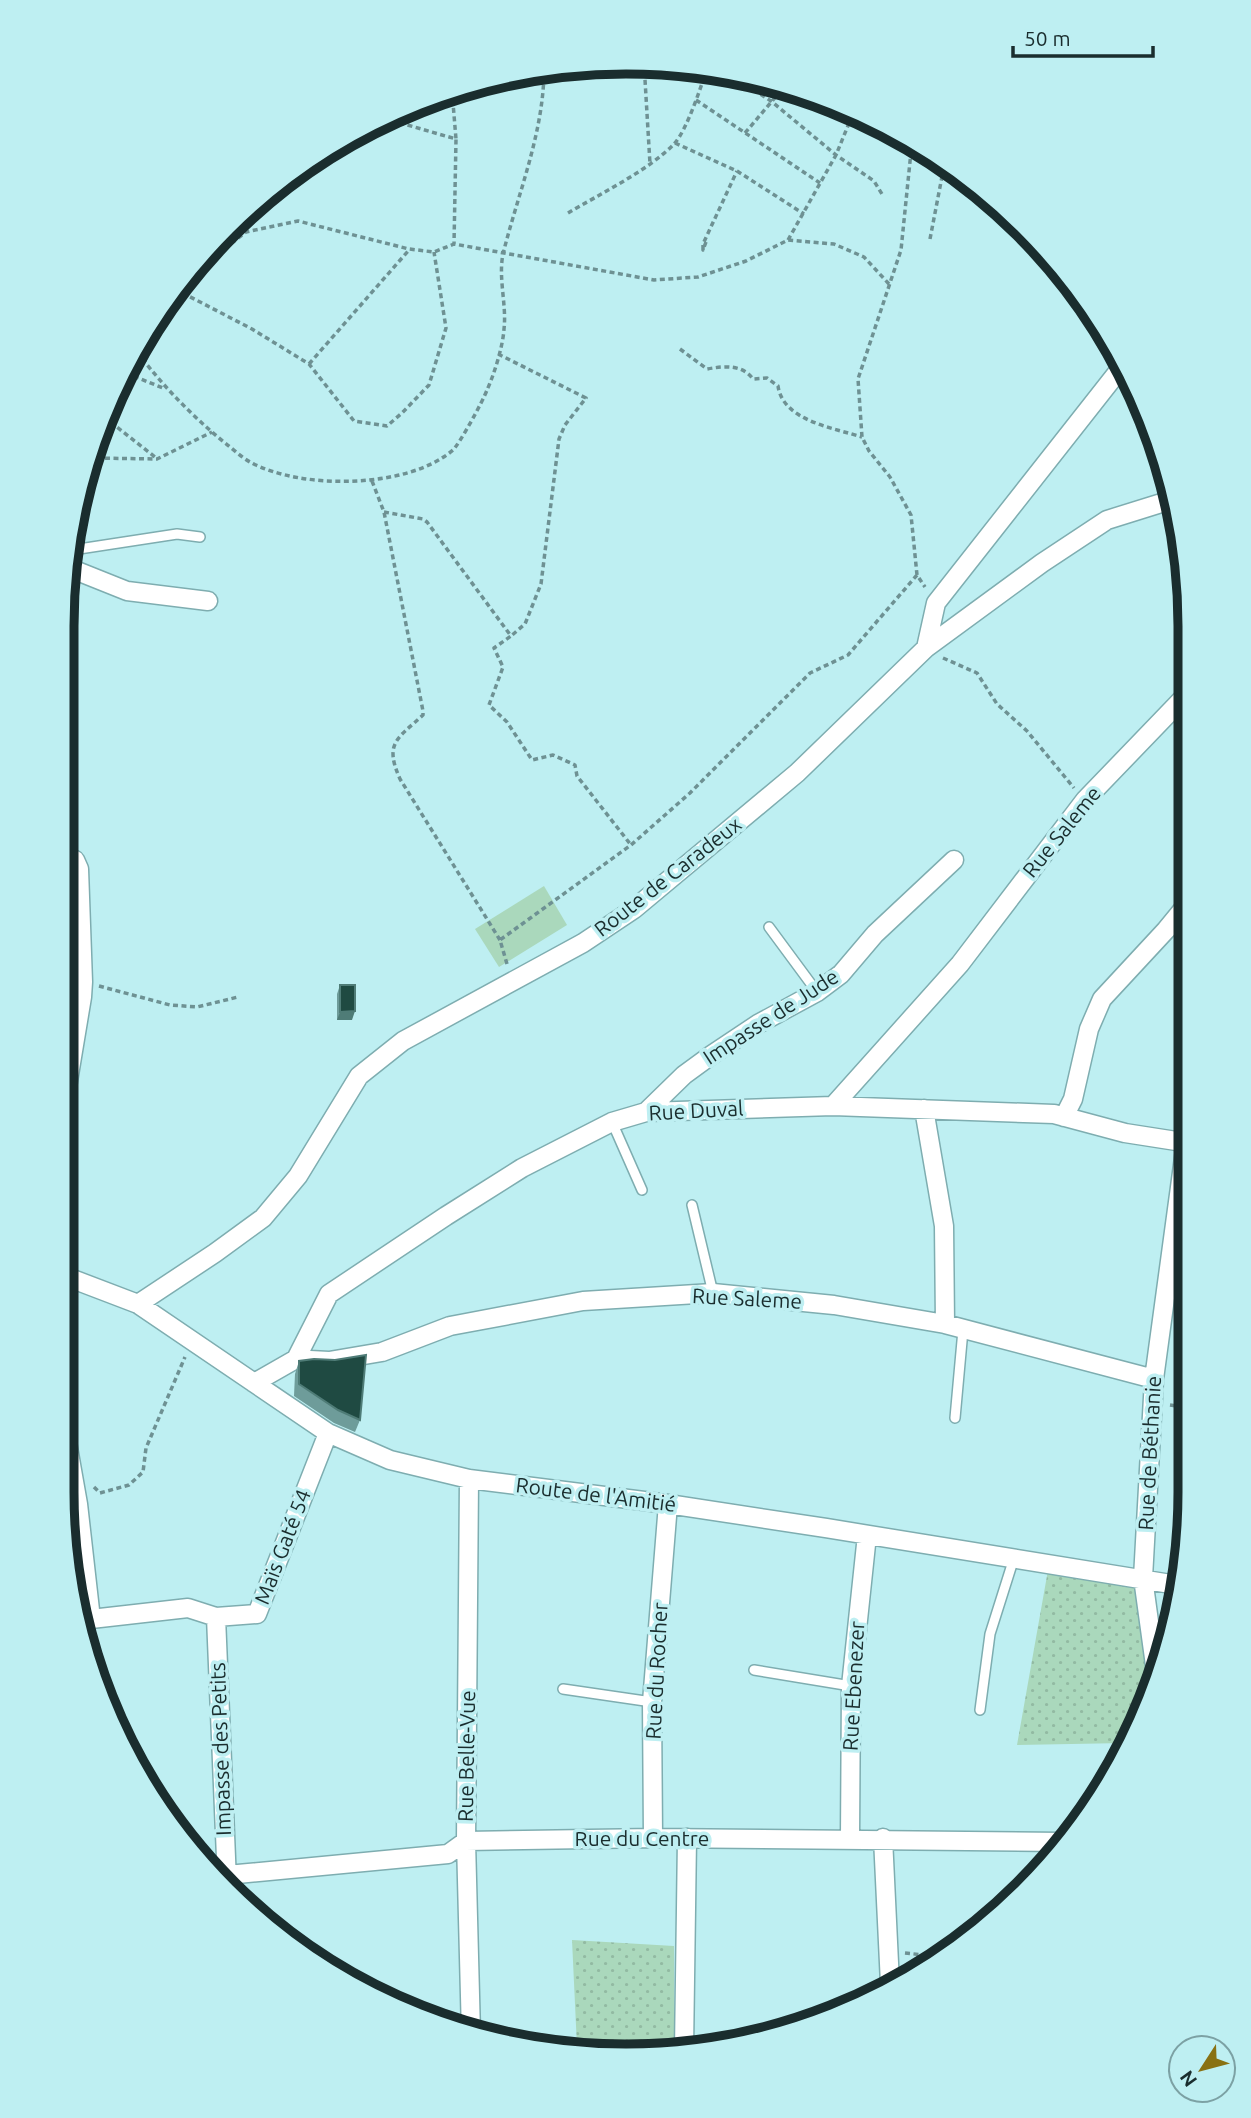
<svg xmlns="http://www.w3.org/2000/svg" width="1251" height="2118" font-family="Ubuntu,sans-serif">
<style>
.grass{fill:url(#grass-dots)}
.garden{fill:#aad8bc}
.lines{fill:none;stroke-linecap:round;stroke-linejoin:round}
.service-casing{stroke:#7eadb0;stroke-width:12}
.minor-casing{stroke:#7eadb0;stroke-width:21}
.path{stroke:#6e9193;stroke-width:3.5;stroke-dasharray:5 3.5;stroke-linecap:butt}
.service{stroke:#fff;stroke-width:9}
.minor{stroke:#fff;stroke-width:18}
.wall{fill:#6e9c9a}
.shaded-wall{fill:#4f7c77}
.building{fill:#1f4a42;stroke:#4f7c77;stroke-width:2}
.labels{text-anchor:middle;stroke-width:7;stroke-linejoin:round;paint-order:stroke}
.street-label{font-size:21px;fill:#1a2d2e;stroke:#beeff2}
.rim{fill:none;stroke:#1a2d2e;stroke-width:9}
</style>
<defs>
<pattern id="grass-dots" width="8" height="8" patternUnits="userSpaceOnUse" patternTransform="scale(1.75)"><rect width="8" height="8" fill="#aad8bc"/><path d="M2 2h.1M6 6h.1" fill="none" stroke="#92baa2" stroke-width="1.8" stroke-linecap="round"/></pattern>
</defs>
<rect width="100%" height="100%" fill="#beeff2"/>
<path class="grass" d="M 1048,1570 L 1140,1588 L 1150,1695 L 1126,1743 L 1017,1745 Z
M 572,1940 L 674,1946 L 674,2053 L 662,2056 L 577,2047 Z"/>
<path class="garden" d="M 544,886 L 567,925 L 499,967 L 475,929 Z"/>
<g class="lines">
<defs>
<path id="service" d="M 69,553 L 79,549 L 177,534 L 200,537
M 769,927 L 817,992
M 612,1122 L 642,1190
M 692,1205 L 713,1293
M 955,1418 L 963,1330
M 754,1670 L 851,1686
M 563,1689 L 652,1702
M 980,1710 L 990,1634 L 1014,1558"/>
<path id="minor" d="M 67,567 L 127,591 L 208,601
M 926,648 L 936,603 L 1124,364
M 833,1106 L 960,964 L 1085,800 L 1189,692
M 924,1109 L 944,1226 L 945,1324
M 646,1112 L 684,1075 L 710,1056 L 758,1024 L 817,992 L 841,974 L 875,934 L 954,860
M 62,1117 L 82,997 L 83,982 L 79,869 L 75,860 L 62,855
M 1064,1117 L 1073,1099 L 1089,1029 L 1102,999 L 1166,930 L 1189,902
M 62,1275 L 138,1304 L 328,1433 L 390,1460 L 469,1479 L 668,1504 L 826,1528 L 1177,1585
M 138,1304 L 215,1253 L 263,1218 L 298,1176 L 359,1076 L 403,1041 L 583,943 L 634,909 L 797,773 L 926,648 L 1042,563 L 1107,520 L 1171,500
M 310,1360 L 329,1361 L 382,1352 L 450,1326 L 583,1301 L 713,1293 L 834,1305 L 945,1324 L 1154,1379
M 254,1383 L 296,1359 L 329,1294 L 446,1216 L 522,1168 L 612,1122 L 646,1112 L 833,1106 L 1054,1114 L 1125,1133 L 1189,1143
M 61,1408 L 78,1504 L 91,1619
M 469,1479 L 466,1841 L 471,2034
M 216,1617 L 227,1882
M 82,1618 L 91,1619 L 188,1608 L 216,1617 L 257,1614 L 328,1433
M 1157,1680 L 1143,1578 L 1154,1379 L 1186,1143
M 653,1838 L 652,1702 L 668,1504
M 850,1838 L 851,1686 L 867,1535
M 883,1838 L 890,1984
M 227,1875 L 448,1854 L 466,1841 L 653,1838 L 1063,1842
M 684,2050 L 687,1838"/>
</defs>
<use href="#service" class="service-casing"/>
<use href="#minor" class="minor-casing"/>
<path class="path" d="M 644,63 L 650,164
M 725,71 L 771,101 L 836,155 L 874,181 L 882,194
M 452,91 L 456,139
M 696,100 L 820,183
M 383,118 L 456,139 L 454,244
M 745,133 L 784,87
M 912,142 L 901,250 L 858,379 L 862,437 L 869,451 L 890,477 L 911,515 L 917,575 L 925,587
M 675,143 L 737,171 L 804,214
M 568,213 C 600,194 649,170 674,144 C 687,130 700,89 707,69
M 930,239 L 945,161
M 788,240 L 836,155 L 854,111
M 706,242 L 703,250 L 703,244 L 737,171
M 175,289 L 252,329 L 309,364 L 354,421 L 387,426 L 402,413 L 429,385 L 446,328 L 434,252
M 185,293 L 223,250 L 246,232 L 298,221 L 409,249 L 434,252 L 454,244 L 654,280 L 698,277 L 746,261 L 788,240 L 834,244 L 864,257 L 889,284
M 680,349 L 707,369 C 724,366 742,364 753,379 L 767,378 L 778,386 C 783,421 834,428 862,437
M 137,352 C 163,386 191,415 225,443 C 233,449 241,457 250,462 C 301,490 408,489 453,450 C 460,443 483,401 487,390 C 494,375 503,346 504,329 C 507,304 497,275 504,250 C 519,191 544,131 544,69
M 498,354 L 586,398 L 565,425 L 559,439 L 541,584 L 525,624 L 511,636
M 309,364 L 409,250
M 126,373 L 163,388
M 104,417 L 155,457
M 88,458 L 157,459 L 212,432
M 372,481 L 384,512 L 423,711 L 423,715 C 397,739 384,743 400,779 L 500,940
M 384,512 L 423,519 L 427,522 L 511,636 L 494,648 L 503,667 L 489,705 L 507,722 L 532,760 L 553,755 L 575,765 L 577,776 L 631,845
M 943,658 L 977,673 L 997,704 L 1027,731 L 1074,788
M 507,964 L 500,940 L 631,845 L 690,793 L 810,673 L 848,655 L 917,575
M 99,986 L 170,1005 L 197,1007 L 238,997
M 1170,1405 L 1189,1408
M 94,1487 L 100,1493 L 129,1485 L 143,1472 L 146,1448 L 185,1357
M 905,1953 L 934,1956"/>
<use href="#service" class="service"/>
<use href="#minor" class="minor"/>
</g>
<path class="wall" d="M 340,985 L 352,1020 L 337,1020 L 337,994 Z
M 299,1361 L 360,1420 L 355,1432 L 334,1423 L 294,1396 L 295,1374 Z"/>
<path class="shaded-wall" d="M 355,1011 L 352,1020 L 337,1020 L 340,1012 Z"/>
<path class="building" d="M 340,985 L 355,985 L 355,1011 L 340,1012 Z
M 366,1355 L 360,1420 L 338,1410 L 299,1384 L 299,1361 L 314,1359 L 335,1360 Z"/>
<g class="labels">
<g class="street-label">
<text transform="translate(1062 832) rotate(-51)" y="7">Rue Saleme</text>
<text transform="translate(668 877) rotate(-38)" y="7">Route de Caradeux</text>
<text transform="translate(771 1017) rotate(-33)" y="7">Impasse de Jude</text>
<text transform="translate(696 1111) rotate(-3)" y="7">Rue Duval</text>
<text transform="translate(747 1299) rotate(3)" y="7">Rue Saleme</text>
<text transform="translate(1150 1453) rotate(-87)" y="7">Rue de Béthanie</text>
<text transform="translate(596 1495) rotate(7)" y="7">Route de l'Amitié</text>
<text transform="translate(283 1547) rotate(-69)" y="7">Maïs Gaté 54</text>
<text transform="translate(657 1671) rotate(-87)" y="7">Rue du Rocher</text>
<text transform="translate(854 1686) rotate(-87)" y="7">Rue Ebenezer</text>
<text transform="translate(221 1749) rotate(-92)" y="7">Impasse des Petits</text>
<text transform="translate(467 1756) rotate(-89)" y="7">Rue Belle-Vue</text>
<text x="642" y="1846">Rue du Centre</text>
</g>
</g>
<path d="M0 0H1251V2118H0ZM626 74H626A552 552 0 0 1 1178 626V1492A552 552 0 0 1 626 2044H626A552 552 0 0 1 74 1492V626A552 552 0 0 1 626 74Z" fill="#beeff2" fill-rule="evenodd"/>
<path class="rim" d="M626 74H626A552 552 0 0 1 1178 626V1492A552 552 0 0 1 626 2044H626A552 552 0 0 1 74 1492V626A552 552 0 0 1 626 74Z"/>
<g transform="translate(1202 2069) rotate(234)"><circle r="33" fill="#beeff2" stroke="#7ca1a4" stroke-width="2"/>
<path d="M0-5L12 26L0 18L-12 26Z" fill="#897113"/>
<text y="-10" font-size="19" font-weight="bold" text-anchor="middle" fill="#1a2d2e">N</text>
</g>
<path d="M1013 46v10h140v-10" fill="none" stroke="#1a2d2e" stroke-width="3.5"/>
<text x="1024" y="46" font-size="21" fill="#1a2d2e" stroke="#beeff2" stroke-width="5" paint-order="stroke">50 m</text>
</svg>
